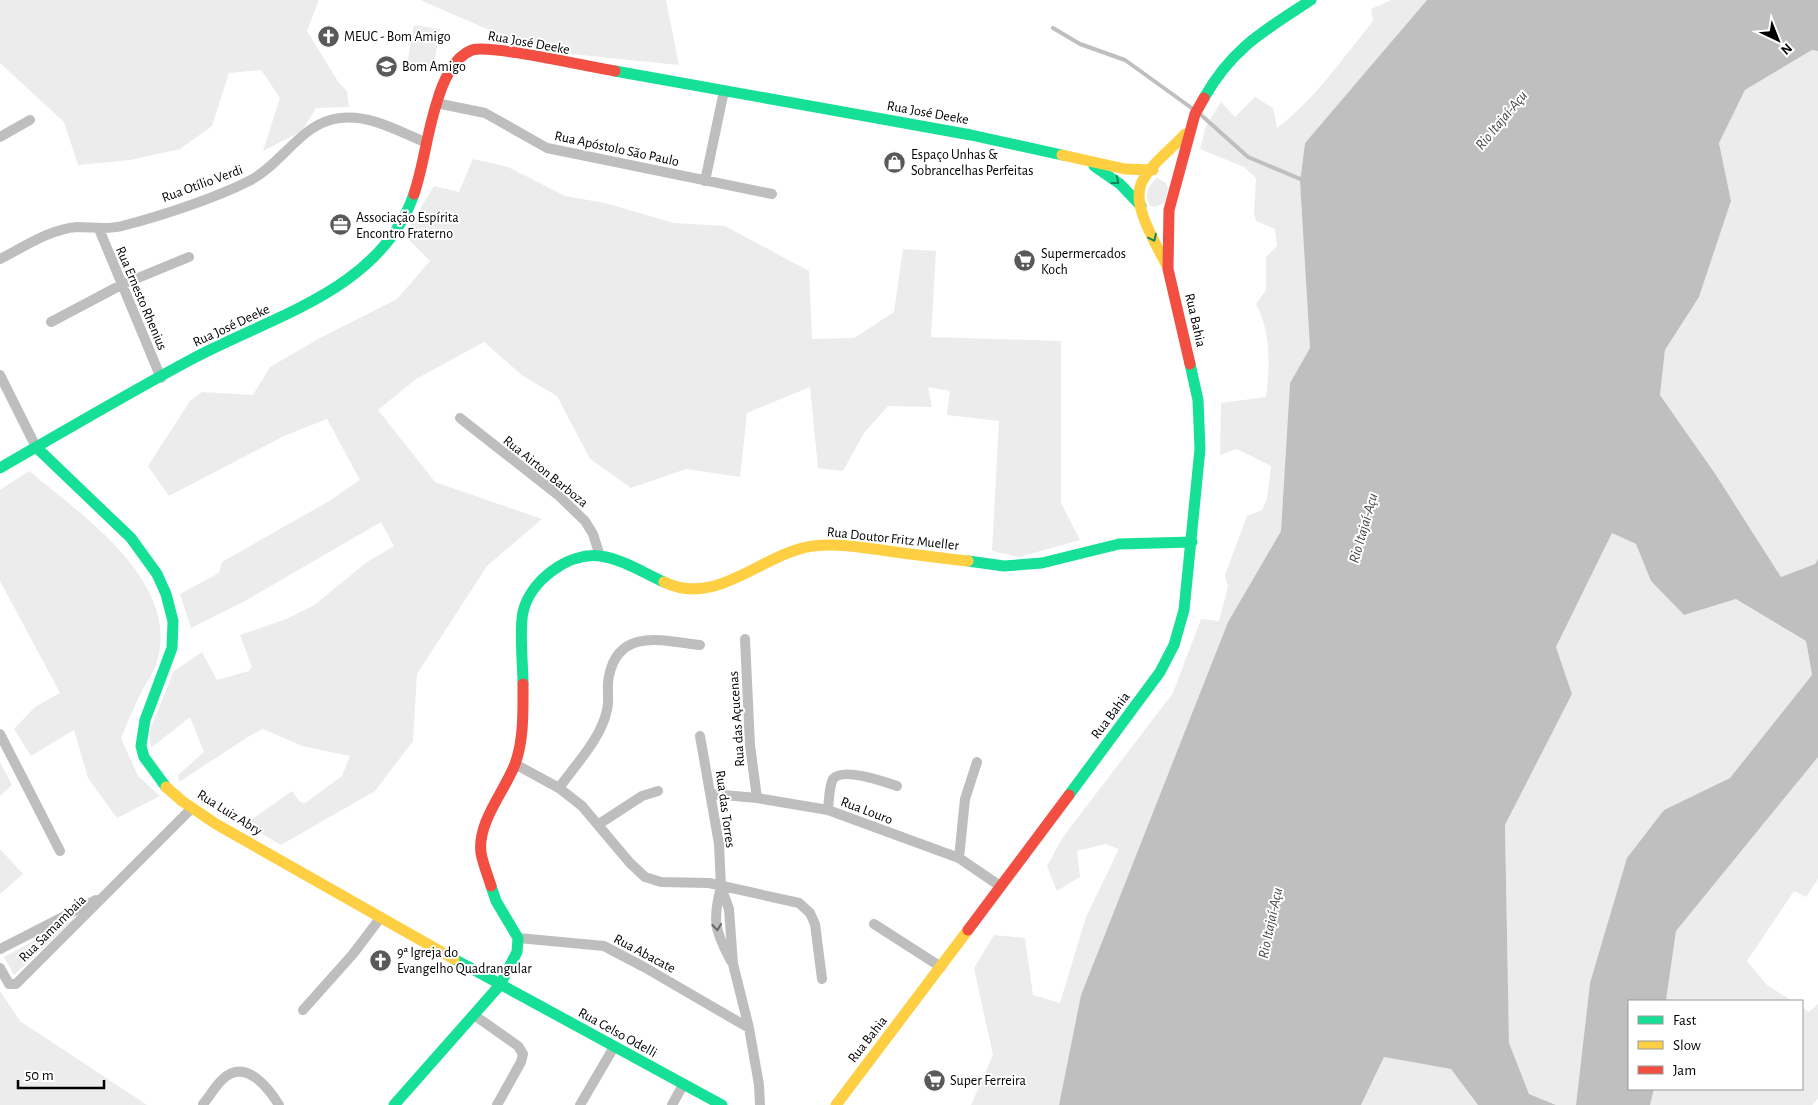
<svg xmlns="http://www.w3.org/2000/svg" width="1818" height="1105" font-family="'Alegreya Sans',sans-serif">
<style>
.green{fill:#ececec}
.water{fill:#bfbfbf}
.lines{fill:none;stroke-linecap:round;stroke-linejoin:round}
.stream{stroke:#bfbfbf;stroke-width:4}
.street{stroke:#bebebe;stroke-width:10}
.fast{stroke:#16e098;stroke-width:11}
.slow{stroke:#ffcf43;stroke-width:11}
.jam{stroke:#f24e42;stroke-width:11}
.oneway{stroke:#0d865b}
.oneway2{stroke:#686868}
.labels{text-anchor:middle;stroke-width:4;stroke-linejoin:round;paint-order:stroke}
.poi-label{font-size:14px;fill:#000;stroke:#fff;text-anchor:start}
.street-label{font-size:14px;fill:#000;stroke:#fff}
.water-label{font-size:15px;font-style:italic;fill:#444;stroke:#fff}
</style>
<rect width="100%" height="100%" fill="#fff"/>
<path class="green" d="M 0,0 L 319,0 L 307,31 L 339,83 L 347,91 L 349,107 L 316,108 L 302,131 L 263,151 L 280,98 L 261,70 L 229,73 L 212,126 L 180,149 L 130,160 L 78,165 L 64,122 L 0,63 Z
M 420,0 L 666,0 L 679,65 L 561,53 L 517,42 Z
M 1391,0 L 1427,0 L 1305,143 L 1300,182 L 1310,348 L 1290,383 L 1281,531 L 1228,622 L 1081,995 L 1059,1105 L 971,1105 L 993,1055 L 974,968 L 994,935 L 1025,938 L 1033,995 L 1060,1003 L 1086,917 L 1119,849 L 1105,844 L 1077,851 L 1080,877 L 1057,891 L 1047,866 L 1063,837 L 1173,693 L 1201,619 L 1219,621 L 1228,587 L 1225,575 L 1247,516 L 1262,510 L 1267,499 L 1271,466 L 1237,449 L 1220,455 L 1221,403 L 1266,397 C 1270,367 1271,331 1256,304 L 1266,290 L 1266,257 L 1277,246 L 1275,229 L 1256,221 L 1254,214 L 1256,178 L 1244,167 L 1200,149 L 1206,126 L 1221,102 L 1235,117 L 1255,97 L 1273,108 L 1277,128 C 1315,99 1343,58 1373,21 L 1371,9 Z
M 414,25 L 440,29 L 433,69 L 407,65 Z
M 1812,50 L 1818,51 L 1818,559 L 1815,564 L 1781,577 L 1716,475 L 1660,395 L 1665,350 L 1699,297 L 1731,201 L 1719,143 L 1745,90 Z
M 473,159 L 508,167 L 565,196 L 605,203 L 674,223 L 725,226 L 809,271 L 812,339 L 854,338 L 894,312 L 903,249 L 936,251 L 931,337 L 1061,341 L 1061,503 L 1080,540 L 1019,557 L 992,551 L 999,421 L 947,415 L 950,391 L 928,387 L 932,407 L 888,406 L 864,433 L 843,471 L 818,468 L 810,387 L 747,413 L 740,477 L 686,469 L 631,488 L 590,459 L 557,396 L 523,376 L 484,342 L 416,379 L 378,410 L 435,482 L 542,519 L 487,566 L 417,674 L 413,741 L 375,791 L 281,845 L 245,824 L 292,791 L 300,802 L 305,803 L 342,776 L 350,756 L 302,746 L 263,729 L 251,735 L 179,782 L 178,775 L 204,752 L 190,717 L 151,748 L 149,732 L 174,671 L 202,652 L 217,680 L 249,671 L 252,667 L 240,635 L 286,619 L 313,606 L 367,562 L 394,546 L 381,522 L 245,601 L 191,628 L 180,594 L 219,573 L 222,562 L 331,500 L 360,480 L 327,419 L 284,436 L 169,496 L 148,466 L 190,401 L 202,392 L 253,395 L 270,367 L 320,338 L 397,299 L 430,261 L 404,235 L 434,186 L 459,192 Z
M 1157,178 L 1166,183 L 1168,189 L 1164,203 L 1155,207 L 1150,205 C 1144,195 1148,186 1157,178 Z
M 29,471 C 81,514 178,580 158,658 C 156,669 148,680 143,689 C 135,705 128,721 121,738 L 138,776 L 160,796 L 117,818 L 88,778 L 74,730 L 31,756 L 14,729 L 35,707 L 60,693 L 0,581 L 0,490 Z
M 1612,533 L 1636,544 L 1651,581 L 1684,615 L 1736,599 L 1806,641 L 1812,676 L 1730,778 L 1664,810 L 1590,983 L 1576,1105 L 1556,1105 L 1529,1094 L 1509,1043 L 1505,825 L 1572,694 L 1556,647 Z
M 1818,757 L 1818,879 L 1806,897 L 1794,891 L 1747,961 L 1767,985 L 1792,1001 L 1666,1001 L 1676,931 Z
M 0,762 L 12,785 L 0,796 Z
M 0,849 L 23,874 L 0,894 Z
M 75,918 L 14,975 L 4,957 Z
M 0,991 L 20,1021 L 147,1105 L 0,1105 Z
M 1818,1004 L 1818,1099 L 1812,1105 L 1650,1105 L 1654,1089 L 1802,1089 L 1802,1007 L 1809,1012 Z
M 1384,1057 L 1451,1069 L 1478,1105 L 1361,1105 Z"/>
<path class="water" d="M 1427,0 L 1818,0 L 1818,51 L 1812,50 L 1745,90 L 1719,143 L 1731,201 L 1699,297 L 1665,350 L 1660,395 L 1716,475 L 1781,577 L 1815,564 L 1818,559 L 1818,757 L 1676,931 L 1666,1001 L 1629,1001 L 1629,1089 L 1654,1089 L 1650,1105 L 1576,1105 L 1590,983 L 1627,858 L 1664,810 L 1730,778 L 1812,675 L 1806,641 L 1736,599 L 1684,615 L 1651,581 L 1636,544 L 1612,533 L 1556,647 L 1572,694 L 1505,825 L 1509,1043 L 1529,1094 L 1556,1105 L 1478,1105 L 1451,1069 L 1384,1057 L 1361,1105 L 1059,1105 L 1081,995 L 1228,622 L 1281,531 L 1290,383 L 1310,348 L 1300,182 L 1305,143 Z"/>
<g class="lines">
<path class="stream" d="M 1053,28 L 1080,44 L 1125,60 L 1193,109
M 1200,114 L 1248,157 L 1305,181"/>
<path class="street" d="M 436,103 L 485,113 L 547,148 L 772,194
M 0,137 L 30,120
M 705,181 L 724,91
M 99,229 L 161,378
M 0,259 C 24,247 50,229 77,227 C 93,227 107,230 122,226 C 161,216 216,198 251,180 C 283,163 302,122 340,118 C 370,114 400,132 427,143
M 51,322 L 121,285 L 189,257
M 0,375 L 36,447
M 460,418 L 558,495 L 585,521 L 593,534 L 600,556
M 745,639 L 750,745 L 757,798
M 0,734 L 60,851
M 700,736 L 719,844 L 721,887 L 729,909 L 733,964 L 749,1028 L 759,1085 L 760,1105
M 515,764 L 559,788 L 582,806 L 630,863 L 645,877 L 661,882 L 709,883 L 799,903 L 810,913 L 815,924 L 822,979
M 559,788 C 575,765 601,739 607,710 C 610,699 606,687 609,676 C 619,627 663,641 700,645
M 712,794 L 757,798 L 828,810 L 959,858 L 1000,886
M 828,810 C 829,801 829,786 833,779 C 842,767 885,782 897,786
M 599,824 L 642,796 L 658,791
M 959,858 L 965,799 L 977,762
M 721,887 C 712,921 715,931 731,961
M 874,924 L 941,967
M 518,938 L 604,946 L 644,967 L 749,1028
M 0,949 L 96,900
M 0,968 L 9,984 L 16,984 L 192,808
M 303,1010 L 353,954 L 381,917
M 474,1015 L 518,1046 L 523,1054 L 521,1062 L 497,1105
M 203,1104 C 210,1096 215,1086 223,1079 C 245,1058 268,1087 279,1105
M 580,1105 L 614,1047
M 672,1105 L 683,1085"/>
<path class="fast" d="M 615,71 L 971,135 L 1062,155
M 1204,98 C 1232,48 1265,30 1311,0
M 1094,166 L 1120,184 L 1141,206
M 36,447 L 131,538 L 157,574 L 166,594 L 173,621 L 172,648 L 145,720 L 141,746 L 144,757 L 166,787
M 0,468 C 64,431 127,394 192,359 C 272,316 381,290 414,194
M 968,561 L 1004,566 L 1042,563 L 1119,544 L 1192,542
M 523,684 C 523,665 519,630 523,612 C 530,581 568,552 600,556 C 622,559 644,573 664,582
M 1069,795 L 1160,672 L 1174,645 L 1184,610 L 1200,449 L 1198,400 L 1190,364
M 454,959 L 722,1105
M 394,1105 L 500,985 L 517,952 L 518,938 L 496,901 L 491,886"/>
<path class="slow" d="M 1062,155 L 1125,169 L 1153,170
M 1166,264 C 1156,244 1132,206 1141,184 C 1149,165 1172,149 1185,134
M 664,582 C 717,608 762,553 813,546 C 836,543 859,547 881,550 C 910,554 939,558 968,561
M 166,787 L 182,801 L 216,824 L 454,959
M 836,1105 L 968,930"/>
<path class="jam" d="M 414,194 C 424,164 427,132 437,102 C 442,84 453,57 472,50 C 491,44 589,67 615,71
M 1190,364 L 1168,269 L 1169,210 L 1195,114 L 1204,98
M 491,886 C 488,876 483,864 481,853 C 477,822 505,791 515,764 C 524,740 523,710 523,684
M 968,930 L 1069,795"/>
</g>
<defs><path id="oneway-chevron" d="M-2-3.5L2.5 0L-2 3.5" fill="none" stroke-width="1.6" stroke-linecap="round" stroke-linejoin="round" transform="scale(1.25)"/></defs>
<g class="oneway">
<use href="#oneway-chevron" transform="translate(1116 181) rotate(38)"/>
<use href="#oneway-chevron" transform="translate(1153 238) rotate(64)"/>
</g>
<use class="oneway2" href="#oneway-chevron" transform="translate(717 927) rotate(84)"/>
<defs>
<symbol id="church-disc" viewBox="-11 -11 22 22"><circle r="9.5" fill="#595959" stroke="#fff"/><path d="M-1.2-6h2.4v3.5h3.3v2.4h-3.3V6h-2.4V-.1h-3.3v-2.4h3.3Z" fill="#fff"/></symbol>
<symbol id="school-disc" viewBox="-11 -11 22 22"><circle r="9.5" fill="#595959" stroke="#fff"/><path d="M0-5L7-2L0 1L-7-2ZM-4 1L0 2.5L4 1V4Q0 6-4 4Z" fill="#fff"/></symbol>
<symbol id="shop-disc" viewBox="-11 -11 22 22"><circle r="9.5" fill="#595959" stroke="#fff"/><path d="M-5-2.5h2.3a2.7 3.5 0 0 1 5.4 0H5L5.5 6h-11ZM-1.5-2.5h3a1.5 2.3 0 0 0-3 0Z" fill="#fff"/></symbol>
<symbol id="office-disc" viewBox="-11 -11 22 22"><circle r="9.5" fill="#595959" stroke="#fff"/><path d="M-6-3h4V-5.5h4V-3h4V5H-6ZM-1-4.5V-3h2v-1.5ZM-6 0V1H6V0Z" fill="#fff"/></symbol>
<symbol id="supermarket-disc" viewBox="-11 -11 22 22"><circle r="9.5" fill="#595959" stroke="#fff"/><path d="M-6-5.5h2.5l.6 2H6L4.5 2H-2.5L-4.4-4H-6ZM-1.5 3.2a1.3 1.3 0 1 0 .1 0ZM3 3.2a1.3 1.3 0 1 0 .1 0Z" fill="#fff"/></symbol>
</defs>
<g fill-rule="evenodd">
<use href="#church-disc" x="316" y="24" width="25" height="25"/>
<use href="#school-disc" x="374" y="54" width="25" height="25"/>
<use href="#shop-disc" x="882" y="150" width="25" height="25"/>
<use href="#office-disc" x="328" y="212" width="25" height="25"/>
<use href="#supermarket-disc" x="1012" y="248" width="25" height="25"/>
<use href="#church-disc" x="368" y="948" width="25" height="25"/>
<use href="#supermarket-disc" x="922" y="1068" width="25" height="25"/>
</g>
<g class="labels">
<g class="poi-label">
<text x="344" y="41">MEUC - Bom Amigo</text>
<text x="402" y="71">Bom Amigo</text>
<text x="911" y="159">Espaço Unhas &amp;<tspan x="911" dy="16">Sobrancelhas Perfeitas</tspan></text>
<text x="356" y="222">Associação Espírita<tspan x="356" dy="16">Encontro Fraterno</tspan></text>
<text x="1041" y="258">Supermercados<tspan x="1041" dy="16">Koch</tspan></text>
<text x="397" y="957">9ª Igreja do<tspan x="397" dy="16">Evangelho Quadrangular</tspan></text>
<text x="950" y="1085">Super Ferreira</text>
</g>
<g class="street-label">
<text transform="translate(529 42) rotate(10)" y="5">Rua José Deeke</text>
<text transform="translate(928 112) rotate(10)" y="5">Rua José Deeke</text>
<text transform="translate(617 148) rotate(12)" y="5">Rua Apóstolo São Paulo</text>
<text transform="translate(202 183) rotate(-20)" y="5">Rua Otílio Verdi</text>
<text transform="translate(142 298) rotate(67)" y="5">Rua Ernesto Rhenius</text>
<text transform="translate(1196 320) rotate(77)" y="5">Rua Bahia</text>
<text transform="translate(231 325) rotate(-25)" y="5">Rua José Deeke</text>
<text transform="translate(546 471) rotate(39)" y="5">Rua Airton Barboza</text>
<text transform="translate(893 538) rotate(6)" y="5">Rua Doutor Fritz Mueller</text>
<text transform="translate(1110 715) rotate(-53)" y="5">Rua Bahia</text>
<text transform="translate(736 719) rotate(-94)" y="5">Rua das Açucenas</text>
<text transform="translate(726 809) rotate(82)" y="5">Rua das Torres</text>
<text transform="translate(867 810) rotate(21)" y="5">Rua Louro</text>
<text transform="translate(230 812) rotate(32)" y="5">Rua Luiz Abry</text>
<text transform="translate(52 928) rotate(-45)" y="5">Rua Samambaia</text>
<text transform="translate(645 953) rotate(28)" y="5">Rua Abacate</text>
<text transform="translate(618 1032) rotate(29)" y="5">Rua Celso Odelli</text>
<text transform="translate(867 1039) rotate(-52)" y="5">Rua Bahia</text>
</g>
<g class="water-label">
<text transform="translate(1501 120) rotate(-50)" y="5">Rio Itajaí-Açu</text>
<text transform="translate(1363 528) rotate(-74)" y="5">Rio Itajaí-Açu</text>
<text transform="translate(1270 923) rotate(-78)" y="5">Rio Itajaí-Açu</text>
</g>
</g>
<rect x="1628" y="1000" width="175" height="90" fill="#ffffff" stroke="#999999"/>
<rect x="1638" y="1016" width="25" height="8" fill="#16e098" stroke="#999999"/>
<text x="1673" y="1025" font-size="15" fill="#000000">Fast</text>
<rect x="1638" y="1041" width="25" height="8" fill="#ffcf43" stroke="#999999"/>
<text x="1673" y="1050" font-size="15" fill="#000000">Slow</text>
<rect x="1638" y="1066" width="25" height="8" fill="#f24e42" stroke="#999999"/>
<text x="1673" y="1075" font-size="15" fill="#000000">Jam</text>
<g transform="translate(1778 40) rotate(137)" stroke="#ffffff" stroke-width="4" paint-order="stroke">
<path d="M0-4L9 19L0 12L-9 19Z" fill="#000000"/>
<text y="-8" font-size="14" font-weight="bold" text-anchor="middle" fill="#000000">N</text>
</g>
<path d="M18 1080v8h86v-8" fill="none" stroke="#000000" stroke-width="2.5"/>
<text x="25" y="1080" font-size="15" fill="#000000" stroke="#ffffff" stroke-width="4" paint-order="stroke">50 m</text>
</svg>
